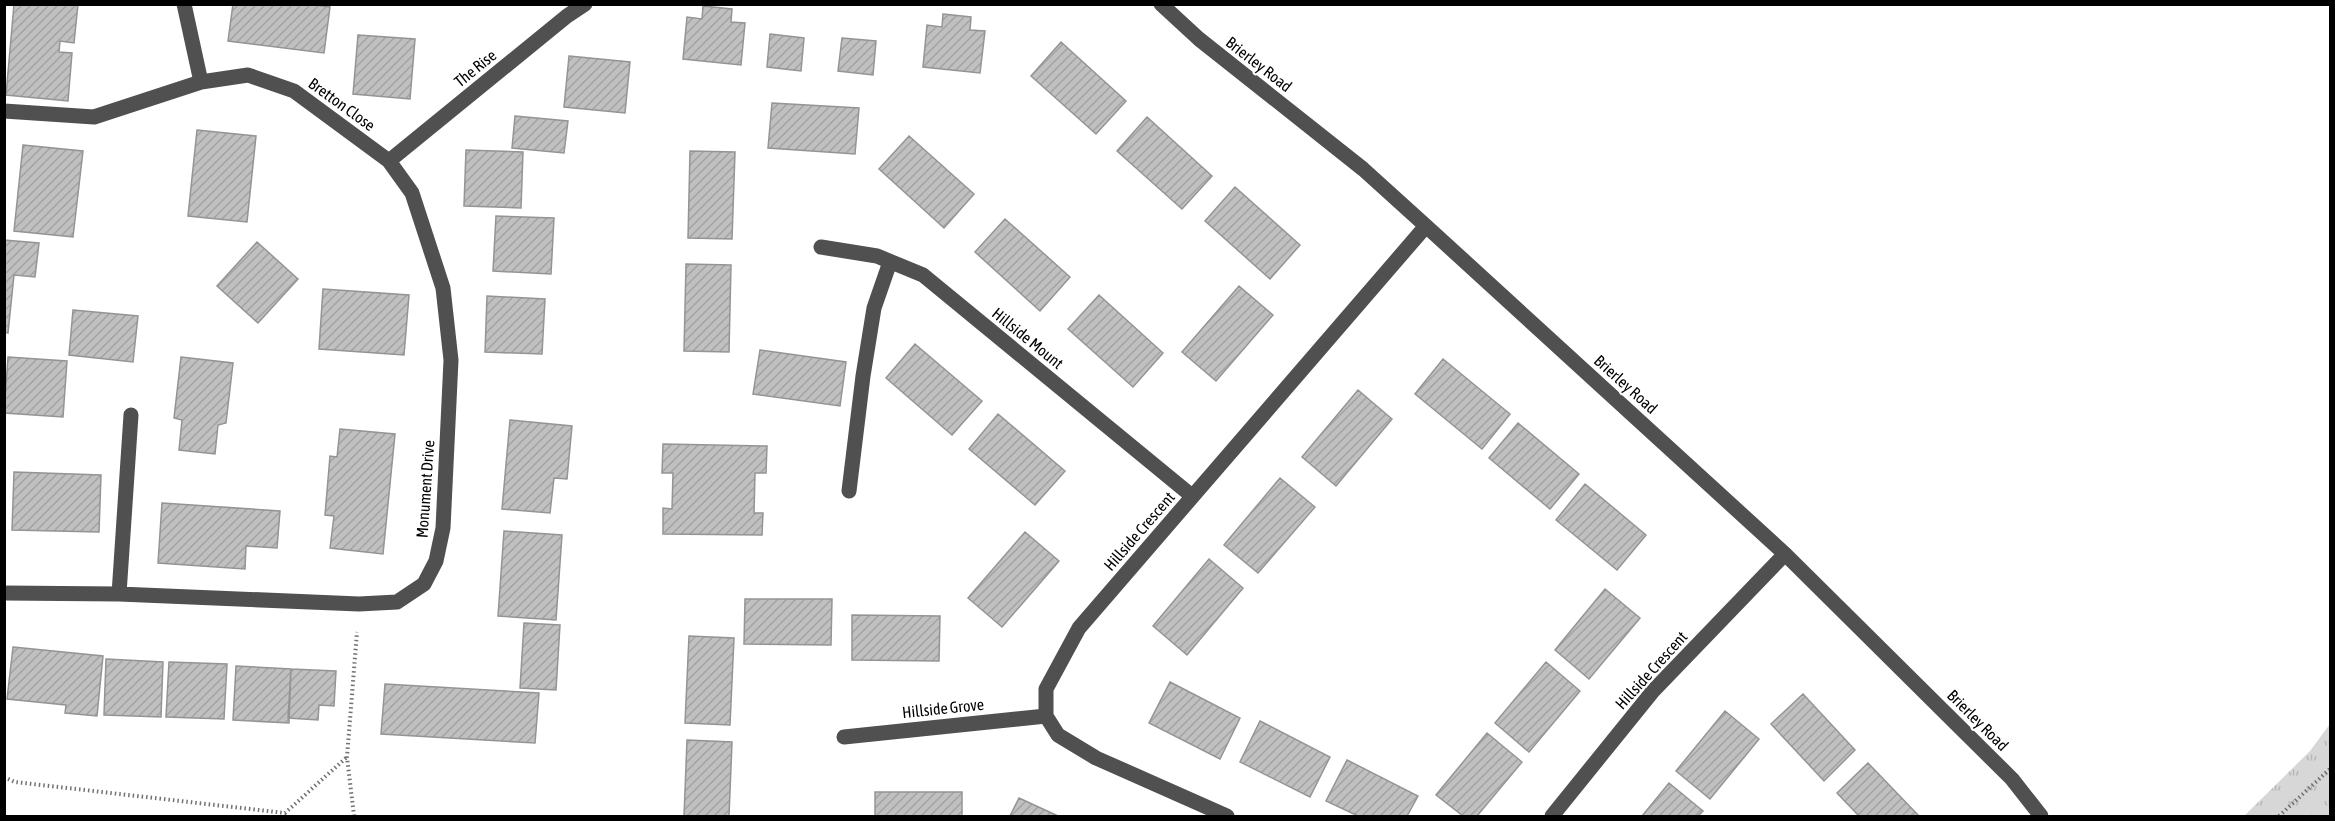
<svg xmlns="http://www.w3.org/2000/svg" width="2335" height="821" font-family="'Asap Condensed',sans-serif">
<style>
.grass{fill:url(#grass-tufts)}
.building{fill:url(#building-hatch);stroke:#949494;stroke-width:1.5}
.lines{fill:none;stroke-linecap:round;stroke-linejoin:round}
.path{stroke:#727272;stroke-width:4;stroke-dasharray:1.5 3;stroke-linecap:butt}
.minor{stroke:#505050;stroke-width:15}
.labels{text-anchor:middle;stroke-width:4.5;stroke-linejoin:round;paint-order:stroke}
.street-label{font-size:16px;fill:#000;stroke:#fff}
</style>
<defs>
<pattern id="grass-tufts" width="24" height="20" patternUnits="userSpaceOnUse" patternTransform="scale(1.5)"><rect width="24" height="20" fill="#d7d7d7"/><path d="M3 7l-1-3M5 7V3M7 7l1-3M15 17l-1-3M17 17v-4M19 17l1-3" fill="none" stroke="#b7b7b7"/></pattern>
<pattern id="building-hatch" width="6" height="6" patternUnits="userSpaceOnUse" patternTransform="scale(1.5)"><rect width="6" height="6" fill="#c0c0c0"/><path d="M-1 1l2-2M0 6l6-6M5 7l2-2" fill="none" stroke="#a3a3a3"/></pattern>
</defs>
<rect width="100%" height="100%" fill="#fff"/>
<path class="grass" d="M 2330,724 L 2330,816 L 2244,816 L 2310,751 Z"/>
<path class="building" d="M 14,4 L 78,4 L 74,43 L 60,41 L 59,52 L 72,53 L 68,101 L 6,95 Z
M 233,4 L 309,4 L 330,7 L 324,53 L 228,41 Z
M 703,6 L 732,9 L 731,22 L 745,23 L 741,65 L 683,59 L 687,17 L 702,19 Z
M 943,14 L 971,17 L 970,30 L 985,31 L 980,73 L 923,67 L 927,25 L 942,27 Z
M 770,34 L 804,38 L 801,71 L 767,67 Z
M 358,35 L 415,39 L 410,99 L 353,94 Z
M 842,38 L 876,41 L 873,75 L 838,71 Z
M 1061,42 L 1126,101 L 1096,134 L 1031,76 Z
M 569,56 L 630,62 L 625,113 L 564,107 Z
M 772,103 L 859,108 L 855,154 L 768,148 Z
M 515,116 L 568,121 L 564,153 L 512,148 Z
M 1147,117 L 1212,176 L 1182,209 L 1117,151 Z
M 197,130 L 256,136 L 247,222 L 188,216 Z
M 909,136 L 974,194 L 944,228 L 879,169 Z
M 23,145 L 83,151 L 73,237 L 14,231 Z
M 466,150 L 523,152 L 521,208 L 464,206 Z
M 690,151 L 735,152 L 732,239 L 688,238 Z
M 1235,187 L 1300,245 L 1270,279 L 1205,221 Z
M 496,216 L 554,218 L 551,274 L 493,271 Z
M 1005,219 L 1070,277 L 1040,311 L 975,252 Z
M 4,240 L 39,243 L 35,277 L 14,275 L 8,333 L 4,332 Z
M 257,242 L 298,279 L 258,323 L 217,286 Z
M 686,264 L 731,265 L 729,352 L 684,351 Z
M 1239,286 L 1273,315 L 1216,381 L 1182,352 Z
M 323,289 L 409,295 L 404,355 L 319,349 Z
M 1099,295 L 1163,353 L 1133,387 L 1068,329 Z
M 487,296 L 545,299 L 542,354 L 485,352 Z
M 73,310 L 138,316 L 133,362 L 69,355 Z
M 915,344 L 982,401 L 952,435 L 886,378 Z
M 760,350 L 846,362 L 840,406 L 753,394 Z
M 8,357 L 67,361 L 63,417 L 4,413 Z
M 181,357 L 233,363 L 226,423 L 218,425 L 215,454 L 179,450 L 182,420 L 174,418 Z
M 1443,359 L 1510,414 L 1482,449 L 1415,394 Z
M 1358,390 L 1392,419 L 1336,486 L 1302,457 Z
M 998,414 L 1065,471 L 1035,505 L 969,449 Z
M 510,420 L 572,426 L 567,479 L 554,478 L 550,513 L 502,509 Z
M 1518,423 L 1579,474 L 1550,509 L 1489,458 Z
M 340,429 L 395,434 L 383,554 L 330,548 L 334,516 L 325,515 L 330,456 L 337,457 Z
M 663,444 L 767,446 L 766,473 L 755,473 L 754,513 L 763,513 L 762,535 L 663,534 L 663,508 L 672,509 L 673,473 L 662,473 Z
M 14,472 L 101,475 L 99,532 L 12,530 Z
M 1280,478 L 1315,507 L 1258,573 L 1224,545 Z
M 1585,484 L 1646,535 L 1617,570 L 1556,520 Z
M 162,503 L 280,511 L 277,548 L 246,546 L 245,569 L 158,563 Z
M 504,531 L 562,535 L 556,620 L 498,616 Z
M 1025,532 L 1059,561 L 1002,627 L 968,598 Z
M 1209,559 L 1243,588 L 1187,655 L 1153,626 Z
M 1605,589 L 1640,618 L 1589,679 L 1555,650 Z
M 745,599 L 832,599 L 831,645 L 744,644 Z
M 852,615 L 940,616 L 939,661 L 852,660 Z
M 524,623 L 560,625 L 556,690 L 520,688 Z
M 689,636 L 734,638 L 730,725 L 685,723 Z
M 13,647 L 103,656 L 97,716 L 65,713 L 66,705 L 7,699 Z
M 106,659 L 163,662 L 161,717 L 104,715 Z
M 169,662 L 227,664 L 224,719 L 166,717 Z
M 1546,662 L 1580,691 L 1529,752 L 1495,723 Z
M 236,666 L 291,669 L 289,723 L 233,720 Z
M 291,669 L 336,671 L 334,706 L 319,705 L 318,720 L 288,718 Z
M 1170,682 L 1240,718 L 1220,759 L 1149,723 Z
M 385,684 L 539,693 L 535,743 L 381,734 Z
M 1803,694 L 1855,750 L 1824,781 L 1771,724 Z
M 1725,711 L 1759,739 L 1710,799 L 1676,771 Z
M 1260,721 L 1330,757 L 1310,797 L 1240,762 Z
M 1487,733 L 1522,762 L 1477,816 L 1463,816 L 1436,795 Z
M 687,740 L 732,742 L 729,816 L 684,816 Z
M 1347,760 L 1418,796 L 1407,816 L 1358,816 L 1326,801 Z
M 1868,763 L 1919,816 L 1859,816 L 1837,793 Z
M 1669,783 L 1703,811 L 1698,816 L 1642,816 Z
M 875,792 L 962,792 L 962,816 L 875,816 Z
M 1019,798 L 1058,816 L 1010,816 Z"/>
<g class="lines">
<path class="path" d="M 4,777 L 15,782 L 285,813 L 347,757
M 354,816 L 347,757 L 357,632
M 2279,816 L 2330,769"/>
<path class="minor" d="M 184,4 L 201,82
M 1161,4 L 1199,39 L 1363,169 L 1426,226 L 1785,554 L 2012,779 L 2041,816
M 4,111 L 94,117 L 201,82 L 248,75 L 294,91 L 389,161 L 412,193 L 443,288 L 451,360 L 443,528 L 436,561 L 424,584 L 397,602 L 359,604 L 119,594 L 4,593
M 389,161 L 567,16 L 585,4
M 821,247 L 877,256 L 923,275 L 1192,496
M 849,491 L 863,376 L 874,308 L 890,262
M 119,594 L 131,415
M 844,737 L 1046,716
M 1227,816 L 1096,758 L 1058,735 L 1046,716 L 1046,689 L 1079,628 L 1426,226
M 1552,816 L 1653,691 L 1785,554"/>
</g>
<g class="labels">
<g class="street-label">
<text transform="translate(1259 64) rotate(38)" y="6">Brierley Road</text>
<text transform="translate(475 68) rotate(-39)" y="6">The Rise</text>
<text transform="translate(342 104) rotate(36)" y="6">Bretton Close</text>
<text transform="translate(1028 338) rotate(39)" y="6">Hillside Mount</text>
<text transform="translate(1626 384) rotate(42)" y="6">Brierley Road</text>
<text transform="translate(425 489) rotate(-86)" y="6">Monument Drive</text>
<text transform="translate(1139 531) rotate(-49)" y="6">Hillside Crescent</text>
<text transform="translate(1651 670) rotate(-48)" y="6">Hillside Crescent</text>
<text transform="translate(943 708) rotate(-6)" y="6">Hillside Grove</text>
<text transform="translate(1978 720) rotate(45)" y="6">Brierley Road</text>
</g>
</g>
<rect width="2335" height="821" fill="none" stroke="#000000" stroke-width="12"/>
</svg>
